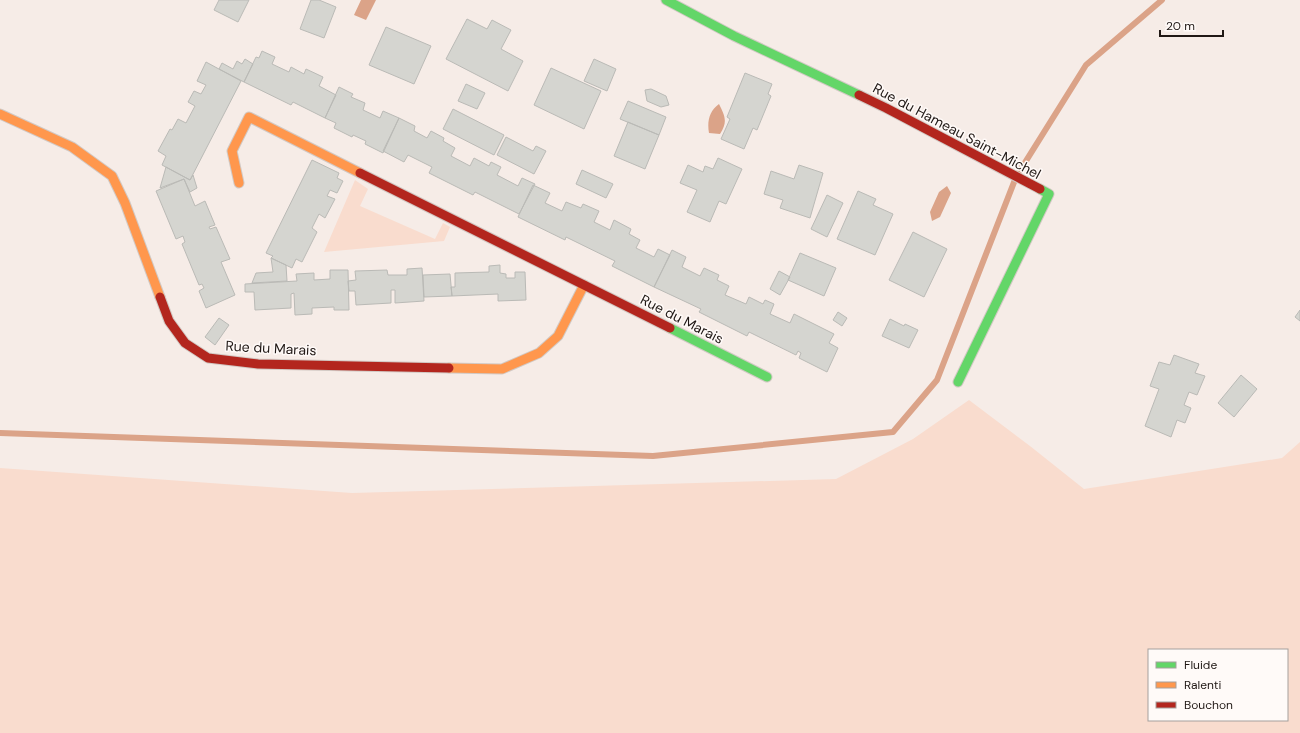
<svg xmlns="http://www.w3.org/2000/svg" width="1300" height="733" font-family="'DM Sans',sans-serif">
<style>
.green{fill:#f9dcce;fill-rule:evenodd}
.water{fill:#dba388}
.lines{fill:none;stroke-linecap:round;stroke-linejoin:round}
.stream{stroke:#dba388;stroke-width:6}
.building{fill:#d5d5d0;stroke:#babab6}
.fast-casing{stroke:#d2c9c4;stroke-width:11}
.slow-casing{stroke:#d2c9c4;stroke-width:11}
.jam-casing{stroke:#d2c9c4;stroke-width:11}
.fast{stroke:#63d668;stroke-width:9}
.slow{stroke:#ff974d;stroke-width:9}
.jam{stroke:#b3261e;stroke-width:9}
.labels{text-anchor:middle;stroke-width:3;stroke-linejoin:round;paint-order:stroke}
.street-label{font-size:14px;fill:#201815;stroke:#fffaf8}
</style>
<rect width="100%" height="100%" fill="#f6ece7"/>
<path class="green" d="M 355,180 L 368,189 L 360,206 L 435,239 L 443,223 L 450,227 L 444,241 L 324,252 Z
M 969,400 L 1030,446 L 1084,489 L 1282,458 L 1300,442 L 1300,733 L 0,733 L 0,468 L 352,493 L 836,479 L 913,439 ZM 1149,650 L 1287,650 L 1287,720 L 1149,720 Z"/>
<path class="water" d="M 361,0 L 376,0 L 366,20 L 354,15 Z
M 719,104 C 725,116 728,122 720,134 L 709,133 C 707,122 709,111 719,104 Z
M 947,186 L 951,193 L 940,217 L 932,221 L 930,212 L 939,192 Z"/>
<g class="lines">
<path class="stream" d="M 0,433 L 653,456 L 893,432 L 937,380 L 1016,177 L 1086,65 L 1162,0"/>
</g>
<path class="building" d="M 219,0 L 249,0 L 238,22 L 214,10 Z
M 311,0 L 319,0 L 336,7 L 324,38 L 300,29 Z
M 467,19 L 487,29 L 492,20 L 511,30 L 501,49 L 523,61 L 508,91 L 446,59 Z
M 386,27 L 431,46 L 414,84 L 369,65 Z
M 262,51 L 275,57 L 272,64 L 289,72 L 291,67 L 304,74 L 306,69 L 323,77 L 319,86 L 336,95 L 325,118 L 293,102 L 291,105 L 244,82 L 256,57 L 259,58 Z
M 245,59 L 253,64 L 244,82 L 219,69 L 222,63 L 233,69 L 237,61 L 242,64 Z
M 594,59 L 616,69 L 607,91 L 584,81 Z
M 206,62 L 241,81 L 190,180 L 162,165 L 166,156 L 158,151 L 170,129 L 172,130 L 178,119 L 186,123 L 195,106 L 188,102 L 194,91 L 201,94 L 206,85 L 197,81 Z
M 551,68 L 601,91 L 584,129 L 534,105 Z
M 745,73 L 772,84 L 768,94 L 771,96 L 757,130 L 753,128 L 744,149 L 721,139 L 730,119 L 727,117 Z
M 466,84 L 485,93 L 477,109 L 458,101 Z
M 339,87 L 353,94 L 351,97 L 365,103 L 363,110 L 380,118 L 383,111 L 399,118 L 383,153 L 365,144 L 366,141 L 353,135 L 352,137 L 334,128 L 336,123 L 325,118 Z
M 651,89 L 666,96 L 669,105 L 661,107 L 647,101 L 645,90 Z
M 628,101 L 666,117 L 659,135 L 620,119 Z
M 453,109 L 504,135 L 494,155 L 443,129 Z
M 399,118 L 415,126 L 414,131 L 427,138 L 431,131 L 444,138 L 443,141 L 455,148 L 451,156 L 470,166 L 474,158 L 489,166 L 491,162 L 501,167 L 497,175 L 518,186 L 522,178 L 535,184 L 519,214 L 475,192 L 473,195 L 429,173 L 432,167 L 408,155 L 404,162 L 383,151 Z
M 628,122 L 659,135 L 645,169 L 614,156 Z
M 506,137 L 533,151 L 536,146 L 546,151 L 534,174 L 497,155 Z
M 718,158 L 742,169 L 726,204 L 719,201 L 710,222 L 687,212 L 697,190 L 680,183 L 688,165 L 703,172 L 705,166 L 713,169 Z
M 312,160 L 339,173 L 337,178 L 343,181 L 337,193 L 330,190 L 327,196 L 335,199 L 325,218 L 319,214 L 312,228 L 317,232 L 302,262 L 296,259 L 292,268 L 271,258 L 273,256 L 266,253 Z
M 799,165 L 823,173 L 810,218 L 780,208 L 783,200 L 764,194 L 771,171 L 794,179 Z
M 166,167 L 190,180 L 193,175 L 197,188 L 190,192 L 184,179 L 160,188 Z
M 582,170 L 613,184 L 606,198 L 576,184 Z
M 184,179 L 195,206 L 205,201 L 215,225 L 209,227 L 210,229 L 216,227 L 230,259 L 221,262 L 235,295 L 206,308 L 199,291 L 204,288 L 202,284 L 199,285 L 182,244 L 185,242 L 183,236 L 176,239 L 156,191 Z
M 533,185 L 550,193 L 545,203 L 562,211 L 566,202 L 581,208 L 583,204 L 599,211 L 594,222 L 610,230 L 614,220 L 631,229 L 629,234 L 640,240 L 636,248 L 654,257 L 658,249 L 670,255 L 654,287 L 612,266 L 615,261 L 566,237 L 565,240 L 518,217 Z
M 858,191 L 876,199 L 873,205 L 893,214 L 875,255 L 837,239 Z
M 827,195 L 843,203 L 827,237 L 811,229 Z
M 913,232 L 947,249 L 924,297 L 889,280 Z
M 672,250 L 686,257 L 682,267 L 700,276 L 704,268 L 719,275 L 717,280 L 729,286 L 725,295 L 746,304 L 749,297 L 763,304 L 765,300 L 774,304 L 770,314 L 790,323 L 794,314 L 834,334 L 829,343 L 838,348 L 827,372 L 799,358 L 801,353 L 798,351 L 796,355 L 749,332 L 747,336 L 699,312 L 701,309 L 654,287 Z
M 800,253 L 836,268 L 824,296 L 788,280 Z
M 271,258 L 286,265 L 287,281 L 252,283 L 256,273 L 273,272 Z
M 500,265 L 500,273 L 506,274 L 506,278 L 515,278 L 515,272 L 525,272 L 526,300 L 498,301 L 498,294 L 452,296 L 451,287 L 455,287 L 455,273 L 489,272 L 489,266 Z
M 422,268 L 424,301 L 395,303 L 395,290 L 391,290 L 391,303 L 356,305 L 355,291 L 349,291 L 348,281 L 356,280 L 355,271 L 387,270 L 388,275 L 407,275 L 407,269 Z
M 330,270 L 348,270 L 349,310 L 334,310 L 334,307 L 312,308 L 312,314 L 295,315 L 294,293 L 291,294 L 291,308 L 255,310 L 254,292 L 245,292 L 245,284 L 297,281 L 296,274 L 314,273 L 314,280 L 330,279 Z
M 779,271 L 790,277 L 780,295 L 770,289 Z
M 450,274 L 452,296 L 424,297 L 423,275 Z
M 1300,310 L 1300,321 L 1295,317 Z
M 838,312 L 847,318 L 842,326 L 833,320 Z
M 219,318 L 229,325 L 215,345 L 205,337 Z
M 890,319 L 904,326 L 905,324 L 918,330 L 909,348 L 882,336 Z
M 1174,355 L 1199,364 L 1195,373 L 1205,376 L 1197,395 L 1189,392 L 1184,405 L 1191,408 L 1185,423 L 1177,420 L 1171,437 L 1145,426 L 1159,389 L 1150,386 L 1159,362 L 1170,365 Z
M 1241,375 L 1257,389 L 1234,417 L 1218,403 Z"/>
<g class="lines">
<defs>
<path id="fast" d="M 666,0 L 734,36 L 859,95
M 670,328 L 767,377
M 958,382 L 1049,194 L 1040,189"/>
<path id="slow" d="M 0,114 L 72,147 L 112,176 L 125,203 L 160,297
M 239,183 L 232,151 L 249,117 L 360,173
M 449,368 L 502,369 L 539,353 L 558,336 L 584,285"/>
<path id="jam" d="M 859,95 L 886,108 L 1040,189
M 360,173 L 670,328
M 160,297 L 169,321 L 185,343 L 208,358 L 258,364 L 449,368"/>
</defs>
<use href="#fast" class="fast-casing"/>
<use href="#slow" class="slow-casing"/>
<use href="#jam" class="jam-casing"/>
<use href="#fast" class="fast"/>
<use href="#slow" class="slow"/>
<use href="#jam" class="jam"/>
</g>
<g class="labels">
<g class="street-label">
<text transform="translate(957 131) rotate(28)" y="5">Rue du Hameau Saint-Michel</text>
<text transform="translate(682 319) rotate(27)" y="5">Rue du Marais</text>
<text transform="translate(271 348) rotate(3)" y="5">Rue du Marais</text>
</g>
</g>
<rect x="1148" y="649" width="140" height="72" fill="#fffaf8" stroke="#a6a09d"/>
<rect x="1156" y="662" width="20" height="6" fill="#63d668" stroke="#a6a09d"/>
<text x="1184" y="669" font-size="12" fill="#201815">Fluide</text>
<rect x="1156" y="682" width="20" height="6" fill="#ff974d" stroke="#a6a09d"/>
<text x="1184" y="689" font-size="12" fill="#201815">Ralenti</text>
<rect x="1156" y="702" width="20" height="6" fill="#b3261e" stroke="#a6a09d"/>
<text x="1184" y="709" font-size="12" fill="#201815">Bouchon</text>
<path d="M1160 30v6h63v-6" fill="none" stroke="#201815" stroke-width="2"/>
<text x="1166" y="30" font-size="12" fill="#201815" stroke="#fffaf8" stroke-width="3" paint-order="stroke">20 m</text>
</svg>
